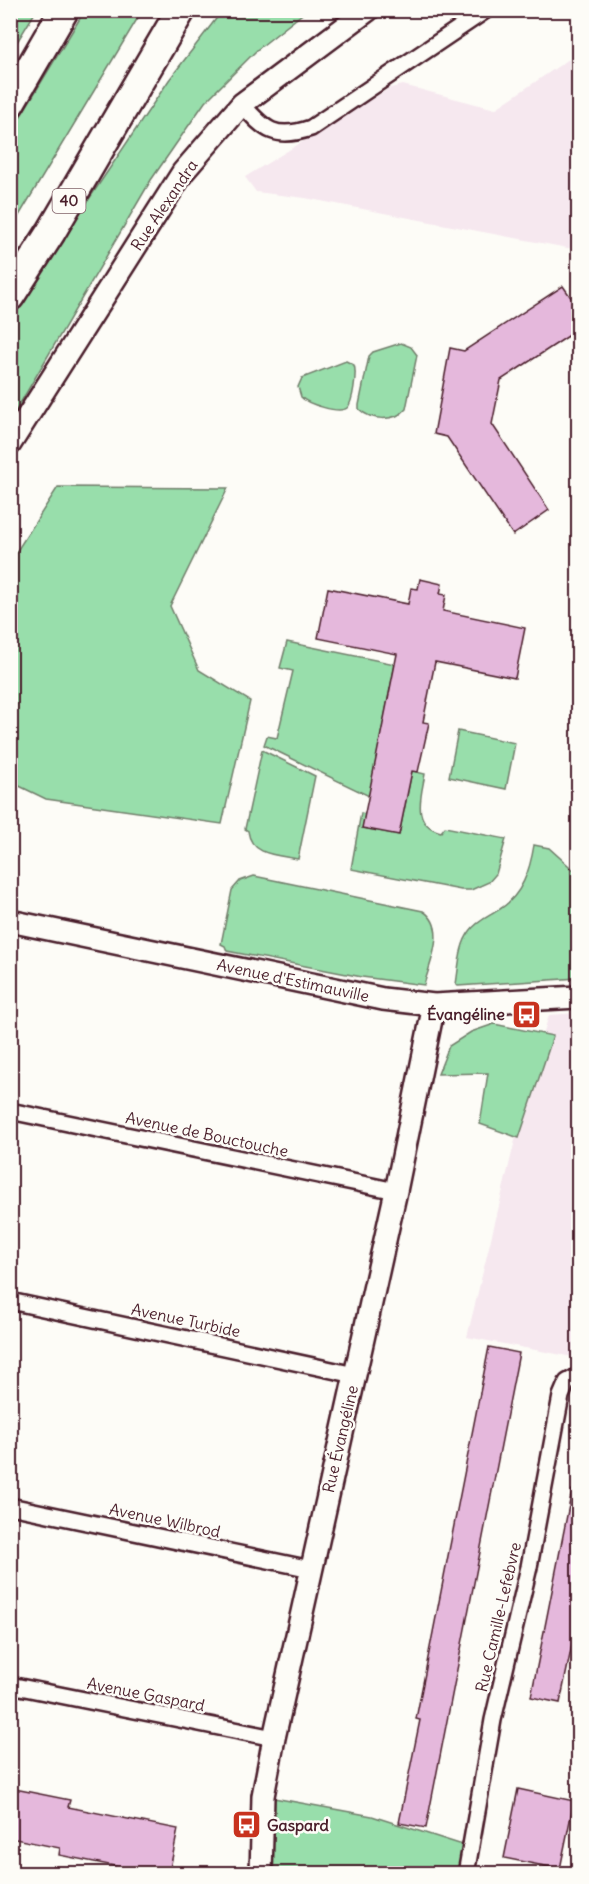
<svg xmlns="http://www.w3.org/2000/svg" width="589" height="1884" font-family="Delius,sans-serif">
<style>
.built{fill:#f6e8ef}
.green{fill:#98deab;stroke:#717e6b;stroke-width:1.5}
.building{fill:#e5b8dc;stroke:#4a1f2b;stroke-width:1.5}
.lines{fill:none;stroke-linecap:round;stroke-linejoin:round}
.street-casing{stroke:#4a1f2b;stroke-width:20}
.secondary-casing{stroke:#4a1f2b;stroke-width:26}
.highway-casing{stroke:#4a1f2b;stroke-width:33}
.street{stroke:#fdfcf7;stroke-width:15}
.secondary{stroke:#fdfcf7;stroke-width:21}
.highway{stroke:#fdfcf7;stroke-width:28}
.labels{text-anchor:middle;stroke-width:5;stroke-linejoin:round;paint-order:stroke}
.shield{fill:#fdfcf7;stroke:#806168;stroke-width:1.5}
.shield-label{font-size:15px;font-weight:bold;fill:#4a1f2b}
.street-label{font-size:16px;fill:#4a1f2b;stroke:#fdfcf7}
.poi-label{font-size:16px;font-weight:bold;fill:#4a1f2b;stroke:#fdfcf7;text-anchor:end}
</style>
<rect width="100%" height="100%" fill="#fdfcf7"/>
<filter id="ink" filterUnits="userSpaceOnUse"><feTurbulence type="fractalNoise" baseFrequency=".0167" numOctaves="2"/><feDisplacementMap in="SourceGraphic" scale="12" xChannelSelector="R" yChannelSelector="G"/><feConvolveMatrix kernelMatrix="1 2 1 2 8 2 1 2 1" color-interpolation-filters="sRGB"/></filter>
<g filter="url(#ink)">
<path class="built" d="M 578,53 L 578,250 L 305,198 L 256,192 L 245,177 L 390,88 L 403,85 L 495,109 Z
M 578,1013 L 578,1358 L 467,1337 L 531,1075 L 549,1015 Z"/>
<path class="green" d="M 11,10 L 36,11 L 11,52 L 10,11 Z
M 85,10 L 142,11 L 11,229 L 11,132 Z
M 222,11 L 306,11 L 258,49 L 205,102 L 151,180 L 11,419 L 11,319 L 40,272 L 169,80 Z
M 401,343 L 411,347 L 417,355 L 406,409 C 395,422 371,421 359,409 L 359,405 L 369,356 L 373,352 Z
M 346,361 L 354,365 C 357,372 353,403 347,408 C 339,414 307,404 301,397 L 298,387 L 302,378 Z
M 58,487 L 228,488 L 170,606 L 199,670 L 250,701 L 222,824 L 46,799 L 11,782 L 11,560 Z
M 287,642 L 395,664 L 369,796 L 264,745 L 267,736 L 277,738 L 293,671 L 280,668 Z
M 458,731 L 515,743 L 506,789 L 449,777 Z
M 262,750 L 315,776 L 298,859 C 278,855 251,856 248,831 L 245,829 Z
M 412,771 L 425,774 C 421,797 411,824 441,832 L 445,827 L 506,839 L 496,874 L 489,882 L 471,890 L 461,890 L 351,869 L 361,813 L 365,814 L 363,828 L 399,835 Z
M 534,845 L 549,848 L 578,874 L 578,978 L 458,986 L 456,984 C 459,967 459,945 470,931 C 478,920 490,916 500,909 C 522,895 530,870 534,845 Z
M 254,876 L 423,911 C 448,927 430,962 424,985 L 362,977 L 227,951 L 225,946 L 221,944 L 232,890 L 240,881 Z
M 494,1024 L 553,1036 L 519,1138 L 480,1124 L 488,1073 L 438,1074 L 449,1046 L 471,1032 Z
M 263,1796 L 372,1816 L 469,1847 L 466,1873 L 261,1874 Z"/>
<path class="building" d="M 563,286 L 579,309 L 579,329 L 501,380 L 492,424 L 549,510 L 513,535 L 447,437 L 434,434 L 450,348 L 464,351 Z
M 420,579 L 442,584 L 440,594 L 446,595 L 443,611 L 525,628 L 515,678 L 435,662 L 423,722 L 429,723 L 418,772 L 412,771 L 399,835 L 362,828 L 397,654 L 318,638 L 328,588 L 408,604 L 411,588 L 418,589 Z
M 489,1347 L 519,1353 L 426,1828 L 399,1823 L 420,1720 L 416,1719 Z
M 572,1490 L 579,1491 L 579,1611 L 560,1703 L 531,1697 Z
M 10,1788 L 70,1800 L 68,1807 L 178,1829 L 169,1874 L 154,1874 L 59,1855 L 60,1848 L 10,1838 Z
M 518,1789 L 574,1801 L 560,1869 L 504,1858 Z"/>
<g class="lines">
<defs>
<path id="street" d="M 242,104 C 265,131 276,140 311,128 L 486,10
M 10,1111 L 396,1191
M 10,1301 L 355,1375
M 10,1506 L 311,1569
M 10,1685 L 274,1738
M 466,1874 L 493,1720 L 529,1567 L 561,1396 L 567,1382 L 578,1376"/>
<path id="secondary" d="M 10,444 L 183,172 L 242,104 L 368,10
M 10,921 L 383,999 L 434,1005 L 578,997
M 261,1874 L 263,1796 L 274,1738 L 396,1191 L 434,1005"/>
<path id="highway" d="M 10,103 L 64,10
M 10,296 L 51,232 L 181,10"/>
</defs>
<use href="#street" class="street-casing"/>
<use href="#secondary" class="secondary-casing"/>
<use href="#highway" class="highway-casing"/>
<use href="#street" class="street"/>
<use href="#secondary" class="secondary"/>
<use href="#highway" class="highway"/>
</g>
</g>
<defs>
<symbol id="bus-square" viewBox="-11 -11 22 22"><rect x="-9" y="-9" width="18" height="18" rx="4" fill="#c8321e" stroke="#fdfcf7"/><path d="M-5-6H5V4H4V6H2V4H-2V6H-4V4H-5ZM-3.5-4V0h7V-4ZM-3.5 1.2v1.5H-2V1.2ZM2 1.2v1.5H3.5V1.2Z" fill="#fff"/></symbol>
</defs>
<g fill-rule="evenodd">
<use href="#bus-square" x="510" y="998" width="33" height="33"/>
<use href="#bus-square" x="230" y="1808" width="33" height="33"/>
</g>
<g class="labels">
<rect class="shield" x="52.5" y="189" width="33" height="24" rx="4.5"/>
<g class="shield-label">
<text x="69" y="206">40</text>
</g>
<g class="street-label">
<text transform="translate(164 205) rotate(-56)" y="6">Rue Alexandra</text>
<text transform="translate(293 980) rotate(12)" y="6">Avenue d'Estimauville</text>
<text transform="translate(207 1134) rotate(12)" y="6">Avenue de Bouctouche</text>
<text transform="translate(186 1320) rotate(12)" y="6">Avenue Turbide</text>
<text transform="translate(340 1439) rotate(-77)" y="6">Rue Évangéline</text>
<text transform="translate(165 1520) rotate(12)" y="6">Avenue Wilbrod</text>
<text transform="translate(498 1617) rotate(-77)" y="6">Rue Camille-Lefebvre</text>
<text transform="translate(146 1694) rotate(11)" y="6">Avenue Gaspard</text>
</g>
<g class="poi-label">
<text x="505" y="1020">Évangéline</text>
<text x="267" y="1831" text-anchor="start">Gaspard</text>
</g>
</g>
<rect width="589" height="1884" fill="none" stroke="#fdfcf7" stroke-width="36"/>
<rect x="18" y="18" width="553" height="1848" fill="none" stroke="#4a1f2b" stroke-width="2" filter="url(#ink)"/>
</svg>
